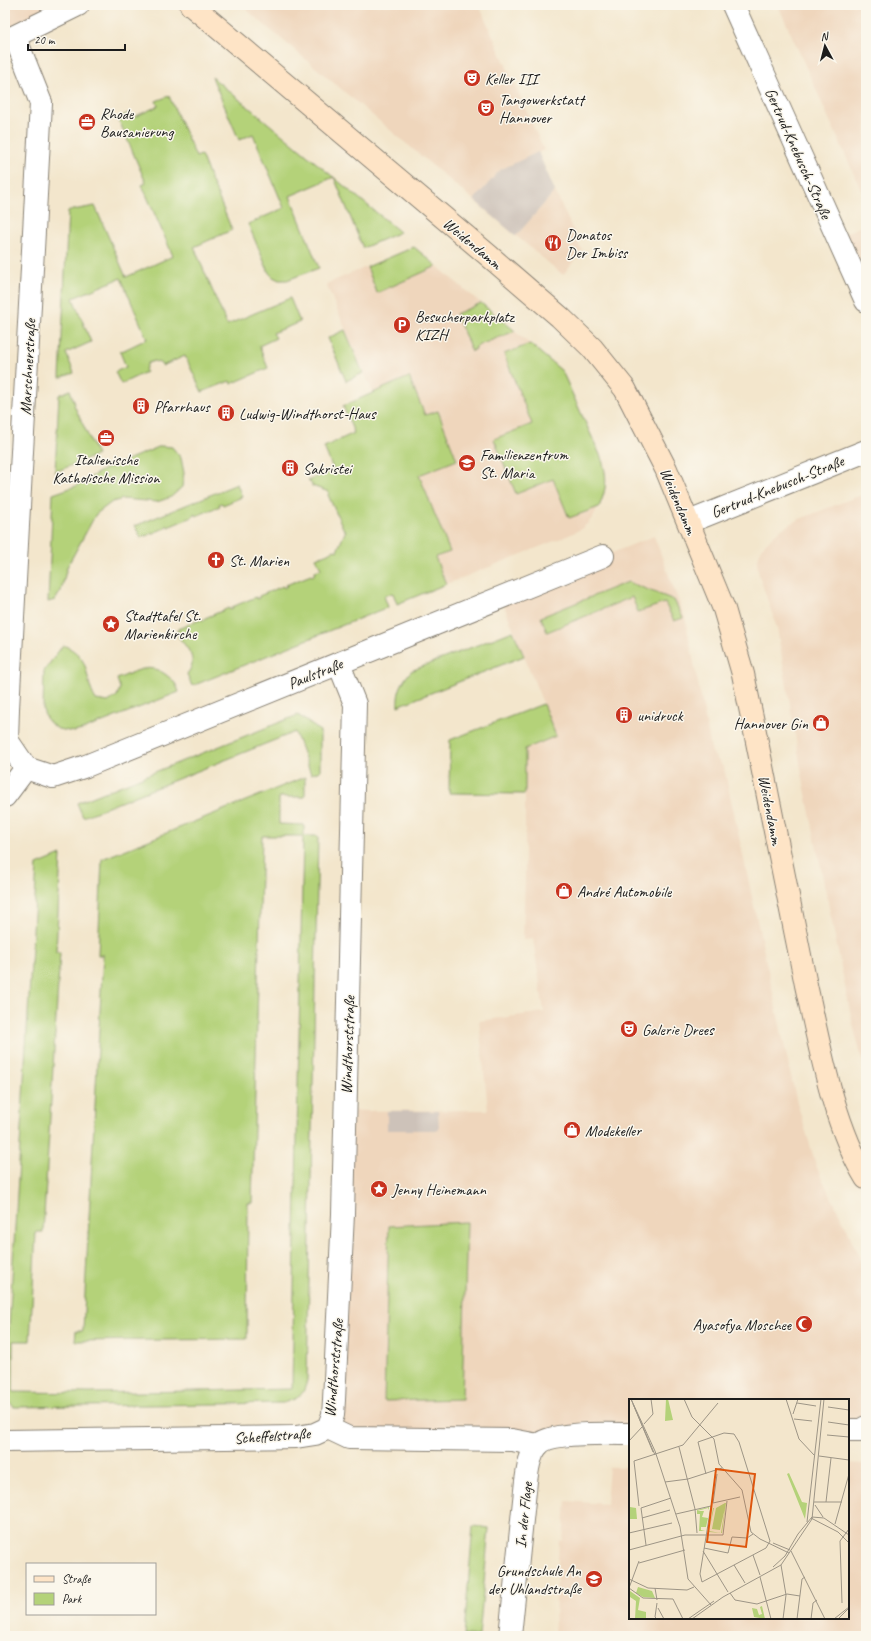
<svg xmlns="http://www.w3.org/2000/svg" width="871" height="1641" font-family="Caveat,sans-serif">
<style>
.built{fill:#efd6bc}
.industrial{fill:#cdc2b9}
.green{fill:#b4d279;stroke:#68774a}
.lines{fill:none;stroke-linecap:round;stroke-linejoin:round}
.pedestrian-casing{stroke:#888174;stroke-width:24}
.minor-casing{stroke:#888174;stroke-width:24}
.secondary-casing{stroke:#888174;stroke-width:24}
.pedestrian{stroke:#fff;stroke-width:22}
.minor{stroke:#fff;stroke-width:22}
.secondary{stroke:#fee4c6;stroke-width:22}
.labels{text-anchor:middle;stroke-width:3;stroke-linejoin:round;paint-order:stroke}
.poi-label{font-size:16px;fill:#1c1c1c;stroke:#fbf7ec;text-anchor:start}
.street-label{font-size:16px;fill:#1c1c1c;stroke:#fbf7ec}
.inset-road{fill:none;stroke:#9d9586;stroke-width:1}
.view{fill:#de560d;fill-opacity:0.15;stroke:#de560d;stroke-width:2}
.inset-edge{fill:none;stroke:#1c1c1c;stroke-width:2}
</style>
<rect width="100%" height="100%" fill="#fbf7ec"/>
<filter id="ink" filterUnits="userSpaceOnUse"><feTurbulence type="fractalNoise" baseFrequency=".025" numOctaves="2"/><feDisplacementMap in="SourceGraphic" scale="8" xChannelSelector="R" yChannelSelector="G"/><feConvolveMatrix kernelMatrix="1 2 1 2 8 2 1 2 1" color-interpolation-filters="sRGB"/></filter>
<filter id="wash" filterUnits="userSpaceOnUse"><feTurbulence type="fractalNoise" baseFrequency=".012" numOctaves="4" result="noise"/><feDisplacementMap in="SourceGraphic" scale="16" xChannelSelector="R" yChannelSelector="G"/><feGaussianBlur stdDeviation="0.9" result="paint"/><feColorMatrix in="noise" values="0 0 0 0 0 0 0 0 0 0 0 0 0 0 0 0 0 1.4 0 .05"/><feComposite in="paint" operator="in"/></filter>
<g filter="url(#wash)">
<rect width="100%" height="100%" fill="#f3e6cc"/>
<path class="built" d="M 5,5 L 78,5 L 5,41 Z
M 241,5 L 479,5 L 544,150 L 500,170 L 516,236 L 555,191 L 582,250 L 563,275 Z
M 778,5 L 866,5 L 866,201 Z
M 866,224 L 866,288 L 842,235 Z
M 414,247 L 562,371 L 601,457 L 606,472 L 606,488 L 594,516 L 583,528 L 569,535 L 397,604 L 393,593 L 384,596 L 388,607 L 208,680 L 202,619 L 203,621 L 205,620 L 205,618 L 229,608 L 230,610 L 233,609 L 232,607 L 256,597 L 257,599 L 259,598 L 259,596 L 283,586 L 284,588 L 287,586 L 286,585 L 311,575 L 312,576 L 314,575 L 315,571 L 321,568 L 316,558 L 335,550 L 337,551 L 344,533 L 346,533 L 328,495 L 329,492 L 312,486 L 312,484 L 308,481 L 333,469 L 324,447 L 354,433 L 343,406 L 373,393 L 326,284 Z
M 866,493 L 866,1074 L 852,1021 L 801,769 L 777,628 L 759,575 L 757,563 L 761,548 L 776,533 L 785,527 L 795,521 Z
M 654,536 L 685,618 L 712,753 L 724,768 L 796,1099 L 817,1168 L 847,1229 L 866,1273 L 866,1427 L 848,1430 L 848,1400 L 630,1400 L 630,1434 L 337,1440 L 345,1111 L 488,1110 L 479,1021 L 544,1012 L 533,939 L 523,940 L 525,876 L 525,749 L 556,736 L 501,598 Z
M 848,1463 L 866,1464 L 866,1636 L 554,1636 L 559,1541 L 563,1540 L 566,1501 L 606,1504 L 609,1467 L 630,1467 L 630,1618 L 848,1618 Z"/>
<path class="industrial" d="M 538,152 L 555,191 L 516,236 L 474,200 L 500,170 Z
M 387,1111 L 438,1111 L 439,1130 L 387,1130 Z"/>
<path class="green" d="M 212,77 L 400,232 L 363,248 L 334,177 L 290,196 L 319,268 L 287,280 L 279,280 L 273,277 L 269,273 L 248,224 L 284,208 L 253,134 L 239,140 Z
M 169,96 L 196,157 L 201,155 L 232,230 L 194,247 L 227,325 L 290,298 L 300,322 L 273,333 L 276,338 L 259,346 L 268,368 L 231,384 L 230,381 L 202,392 L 185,356 L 162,366 L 160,363 L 154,361 L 148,363 L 145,370 L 146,372 L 121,384 L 115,372 L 126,367 L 120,352 L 147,339 L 121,278 L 73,298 L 91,342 L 66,353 L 74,373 L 60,378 L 68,211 L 95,206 L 126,277 L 173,256 L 142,185 L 146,183 L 118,118 L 129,113 L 132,118 L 158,106 L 156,101 Z
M 414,247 L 437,266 L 377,293 L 367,267 Z
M 481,303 L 515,331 L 477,346 L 472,352 L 456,314 Z
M 345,330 L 363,373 L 346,381 L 328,338 Z
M 530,344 L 562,371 L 601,457 C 608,477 607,488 599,507 L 569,518 L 553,479 L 516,494 L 494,439 L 532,424 L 504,354 Z
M 409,377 L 425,415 L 438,411 L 457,460 L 419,475 L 450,552 L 435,557 L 446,584 L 397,604 L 393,593 L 384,596 L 388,607 L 192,686 L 187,674 C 201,657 183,645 175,632 L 179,631 L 178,629 L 202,619 L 203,621 L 205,620 L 205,618 L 229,608 L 230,610 L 233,609 L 232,607 L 256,597 L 257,599 L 259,598 L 259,596 L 283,586 L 284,588 L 287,586 L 286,585 L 311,575 L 312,576 L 314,575 L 315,571 L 321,569 L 316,558 L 335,550 L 337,551 L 346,530 L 344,530 L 328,495 L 329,492 L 312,486 L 312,484 L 308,481 L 333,469 L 324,447 L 354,433 L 343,406 Z
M 70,390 L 75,404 L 74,405 L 97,455 L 55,472 L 59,395 Z
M 161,446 L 172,447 L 181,458 L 184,473 L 182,487 L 171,497 L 157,502 L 123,499 L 112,502 L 96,514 L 67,567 L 61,591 L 55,600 L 48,602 L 53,494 L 76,486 L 103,470 Z
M 237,484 L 242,497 L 223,505 L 222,503 L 219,504 L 220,506 L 196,516 L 195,514 L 192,516 L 192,517 L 168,527 L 167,525 L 165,527 L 165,528 L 141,538 L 135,526 Z
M 628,582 L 674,600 L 683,618 L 674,621 L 665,603 L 638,612 L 632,597 L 547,632 L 541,617 Z
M 513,631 L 524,656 L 398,706 C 397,691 402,682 411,671 Z
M 63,645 C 94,658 82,677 96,700 L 108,702 L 117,696 L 120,688 L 117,679 C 135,672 148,662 165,674 C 173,680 176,683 179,692 L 82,730 L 74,732 L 58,729 L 51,724 L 46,718 L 43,710 L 44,671 Z
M 543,704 L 556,736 L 525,749 L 525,794 L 449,793 L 450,740 Z
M 298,715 L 320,731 L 320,771 L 311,774 L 295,732 L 83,817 L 77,803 Z
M 305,777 L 305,797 L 279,797 L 279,824 L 304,825 L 304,836 L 318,836 L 307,1380 C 303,1397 299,1398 283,1403 L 14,1407 L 7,1401 L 8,1343 L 37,865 L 61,855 L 56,952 L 60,952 L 43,1232 L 36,1232 L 30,1341 L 13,1341 L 13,1392 L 90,1393 L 292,1389 L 303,836 L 262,836 L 252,1203 L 248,1203 L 247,1339 L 75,1341 L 76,1331 L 83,1331 L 103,955 L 98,955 L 102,859 Z
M 467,1222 L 462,1399 L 384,1401 L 389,1226 Z
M 473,1526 L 489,1528 L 479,1636 L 464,1636 Z"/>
</g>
<g filter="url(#ink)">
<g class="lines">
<defs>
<path id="pedestrian" d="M 15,37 L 41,103
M 328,1428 L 349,1438 L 512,1440 L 538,1445"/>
<path id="minor" d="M 733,5 L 866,301
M 5,41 L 78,5
M 689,522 L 866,451
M 26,768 L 7,740 L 8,709 L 41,103
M 26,768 L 53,777 L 86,766 L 603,556
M 5,796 L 26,768
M 848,1430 L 861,1430 L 866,1427
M 5,1441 L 296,1437 L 315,1434 L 328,1428 L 333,1415 L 334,1400 L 343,1214 L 355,704 L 339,664
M 510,1636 L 526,1481 C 528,1469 529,1456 537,1446 C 548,1431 611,1434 630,1434"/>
<path id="secondary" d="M 191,5 L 488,255 L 560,317 L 592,348 L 625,389 L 666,469 L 724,609 L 743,674 L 753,722 C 771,810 788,898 806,985 C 820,1047 833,1124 866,1178"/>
</defs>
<use href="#pedestrian" class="pedestrian-casing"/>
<use href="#minor" class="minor-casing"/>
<use href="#secondary" class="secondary-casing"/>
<use href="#pedestrian" class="pedestrian"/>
<use href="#minor" class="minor"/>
<use href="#secondary" class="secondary"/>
</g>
</g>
<defs>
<symbol id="theatre-disc" viewBox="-11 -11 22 22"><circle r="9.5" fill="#c8321e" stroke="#fbf7ec"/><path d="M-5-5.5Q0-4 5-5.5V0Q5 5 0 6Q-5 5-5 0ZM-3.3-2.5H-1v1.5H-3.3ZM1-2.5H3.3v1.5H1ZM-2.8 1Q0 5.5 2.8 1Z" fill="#fff"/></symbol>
<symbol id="office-disc" viewBox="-11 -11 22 22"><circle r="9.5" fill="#c8321e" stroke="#fbf7ec"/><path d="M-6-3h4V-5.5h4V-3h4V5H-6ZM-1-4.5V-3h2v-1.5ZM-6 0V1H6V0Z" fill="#fff"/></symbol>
<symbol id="restaurant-disc" viewBox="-11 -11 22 22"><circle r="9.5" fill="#c8321e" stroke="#fbf7ec"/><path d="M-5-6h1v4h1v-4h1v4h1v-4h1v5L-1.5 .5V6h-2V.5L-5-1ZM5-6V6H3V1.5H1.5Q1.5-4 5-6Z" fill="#fff"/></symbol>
<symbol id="parking-disc" viewBox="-11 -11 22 22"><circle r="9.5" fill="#c8321e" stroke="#fbf7ec"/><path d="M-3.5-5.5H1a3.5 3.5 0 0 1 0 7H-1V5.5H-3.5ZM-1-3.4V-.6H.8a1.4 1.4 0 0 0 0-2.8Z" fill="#fff"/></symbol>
<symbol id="building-disc" viewBox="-11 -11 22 22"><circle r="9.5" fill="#c8321e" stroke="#fbf7ec"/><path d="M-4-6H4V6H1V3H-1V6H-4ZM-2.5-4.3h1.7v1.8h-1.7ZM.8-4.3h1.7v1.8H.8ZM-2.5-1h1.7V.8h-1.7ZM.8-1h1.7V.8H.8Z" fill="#fff"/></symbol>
<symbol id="school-disc" viewBox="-11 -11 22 22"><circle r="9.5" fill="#c8321e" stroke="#fbf7ec"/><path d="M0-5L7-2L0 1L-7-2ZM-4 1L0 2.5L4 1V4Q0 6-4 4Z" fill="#fff"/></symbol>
<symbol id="church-disc" viewBox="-11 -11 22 22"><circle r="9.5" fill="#c8321e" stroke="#fbf7ec"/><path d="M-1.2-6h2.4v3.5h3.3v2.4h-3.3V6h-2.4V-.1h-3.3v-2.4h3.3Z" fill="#fff"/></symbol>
<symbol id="sight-disc" viewBox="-11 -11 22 22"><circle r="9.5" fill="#c8321e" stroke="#fbf7ec"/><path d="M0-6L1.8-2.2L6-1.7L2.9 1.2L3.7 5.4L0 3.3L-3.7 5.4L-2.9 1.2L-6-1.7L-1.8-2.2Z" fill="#fff"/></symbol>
<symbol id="shop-disc" viewBox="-11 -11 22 22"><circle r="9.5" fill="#c8321e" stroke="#fbf7ec"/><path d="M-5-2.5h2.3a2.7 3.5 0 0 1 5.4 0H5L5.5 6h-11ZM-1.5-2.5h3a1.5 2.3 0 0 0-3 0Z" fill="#fff"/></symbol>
<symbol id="mosque-disc" viewBox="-11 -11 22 22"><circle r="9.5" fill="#c8321e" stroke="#fbf7ec"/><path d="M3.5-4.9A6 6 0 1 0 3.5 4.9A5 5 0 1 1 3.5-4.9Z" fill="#fff"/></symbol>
</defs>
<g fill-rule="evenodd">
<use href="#theatre-disc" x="462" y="68" width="20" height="20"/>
<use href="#theatre-disc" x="476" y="98" width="20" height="20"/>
<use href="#office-disc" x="77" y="112" width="20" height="20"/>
<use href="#restaurant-disc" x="543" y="233" width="20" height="20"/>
<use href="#parking-disc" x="392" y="315" width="20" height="20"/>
<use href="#building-disc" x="131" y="396" width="20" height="20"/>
<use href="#building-disc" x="216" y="403" width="20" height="20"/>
<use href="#office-disc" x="96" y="428" width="20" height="20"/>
<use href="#school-disc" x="457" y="453" width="20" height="20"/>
<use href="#building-disc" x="280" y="458" width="20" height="20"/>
<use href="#church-disc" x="206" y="550" width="20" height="20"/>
<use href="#sight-disc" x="101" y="614" width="20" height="20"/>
<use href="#building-disc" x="614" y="705" width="20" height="20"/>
<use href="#shop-disc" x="811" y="713" width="20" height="20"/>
<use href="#shop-disc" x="554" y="881" width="20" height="20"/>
<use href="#theatre-disc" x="619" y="1019" width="20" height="20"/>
<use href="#shop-disc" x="562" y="1120" width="20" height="20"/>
<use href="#sight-disc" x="369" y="1179" width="20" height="20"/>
<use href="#mosque-disc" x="794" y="1314" width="20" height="20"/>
<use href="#school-disc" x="584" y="1569" width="20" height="20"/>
</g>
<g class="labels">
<g class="poi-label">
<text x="485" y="84">Keller III</text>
<text x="499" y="105">Tangowerkstatt<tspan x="499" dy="18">Hannover</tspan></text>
<text x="100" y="119">Rhode<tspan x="100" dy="18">Bausanierung</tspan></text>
<text x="566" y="240">Donatos<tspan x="566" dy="18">Der Imbiss</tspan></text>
<text x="415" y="322">Besucherparkplatz<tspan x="415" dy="18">KIZH</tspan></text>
<text x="154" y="412">Pfarrhaus</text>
<text x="239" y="419">Ludwig-Windthorst-Haus</text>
<text x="480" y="460">Familienzentrum<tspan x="480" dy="18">St. Maria</tspan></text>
<text x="106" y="465" text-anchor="middle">Italienische<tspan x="106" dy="18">Katholische Mission</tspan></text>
<text x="303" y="474">Sakristei</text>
<text x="229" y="566">St. Marien</text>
<text x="124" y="621">Stadttafel St.<tspan x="124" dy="18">Marienkirche</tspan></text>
<text x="637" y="721">unidruck</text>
<text x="808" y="729" text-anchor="end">Hannover Gin</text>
<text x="577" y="897">André Automobile</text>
<text x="642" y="1035">Galerie Drees</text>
<text x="585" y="1136">Modekeller</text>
<text x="392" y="1195">Jenny Heinemann</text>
<text x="791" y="1330" text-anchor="end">Ayasofya Moschee</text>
<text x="581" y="1576" text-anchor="end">Grundschule An<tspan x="581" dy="18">der Uhlandstraße</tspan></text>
</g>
<g class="street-label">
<text transform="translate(799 153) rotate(66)" y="6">Gertrud-Knebusch-Straße</text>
<text transform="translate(473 243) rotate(40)" y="6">Weidendamm</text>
<text transform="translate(27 367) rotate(-87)" y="6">Marschnerstraße</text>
<text transform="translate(777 486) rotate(-22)" y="6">Gertrud-Knebusch-Straße</text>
<text transform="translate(679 501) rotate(67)" y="6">Weidendamm</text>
<text transform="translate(315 673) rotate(-22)" y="6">Paulstraße</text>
<text transform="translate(771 810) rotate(79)" y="6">Weidendamm</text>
<text transform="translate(347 1045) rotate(-88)" y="6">Windthorststraße</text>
<text transform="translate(333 1368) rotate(-85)" y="6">Windthorststraße</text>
<text transform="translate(272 1435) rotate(-4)" y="6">Scheffelstraße</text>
<text transform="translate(523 1515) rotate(-84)" y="6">In der Flage</text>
</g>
</g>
<g transform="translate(629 1399)">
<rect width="220" height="220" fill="#f3e6cc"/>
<path d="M 37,0 L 39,0 L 44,21 L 36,22 ZM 160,74 L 173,103 L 178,104 L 176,120 L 158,75 ZM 96,104 L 86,106 L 96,104 L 97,104 L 93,134 L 80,133 L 84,109 L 85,109 L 80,132 L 92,134 L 96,109 L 91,131 L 83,130 L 87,109 ZM 1,108 L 7,109 L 8,120 L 1,120 ZM 79,109 L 68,112 L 75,112 L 73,118 L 79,119 L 77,128 L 72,128 L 72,131 L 76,132 L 70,132 L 71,115 L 68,115 L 68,111 L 80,108 L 80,111 ZM 9,188 L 23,192 L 26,199 L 14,198 L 7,194 ZM 1,192 L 11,199 L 9,211 L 17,213 L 17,220 L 6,220 L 7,202 L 1,198 L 0,201 ZM 133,207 L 136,220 L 125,218 L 123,209 L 128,210 L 130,216 L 133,215 L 131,208 Z" fill="#b4d279"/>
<path class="inset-road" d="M 2,0 L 26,52 L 51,128 L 59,180 L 82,206M 2,0 L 24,53M 55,0 L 63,18 L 85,40 L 90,65 L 113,91 L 122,133 L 131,140 L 160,154M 157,0 L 170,40 L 185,56M 168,4 L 187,7M 4,5 L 26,56M 199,8 L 220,11M 164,15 L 169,0M 165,20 L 183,22M 199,23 L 220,26M 15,25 L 24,15 L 22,0M 198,36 L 220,38M 0,42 L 13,28M 50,48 L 66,110 L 68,134M 190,57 L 220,61M 77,75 L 69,43 L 95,34 L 105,35 L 110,43 L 141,142 L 137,149 L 73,183 L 71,175 L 82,107M 36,83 L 59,80 L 93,69M 185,103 L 213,103M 197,103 L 202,59M 84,104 L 88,75M 84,104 L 111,98M 186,106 L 194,118M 10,107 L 5,62 L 54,46 L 89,4M 12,109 L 17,146M 12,109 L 42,99M 47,115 L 82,107M 13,119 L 41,111M 182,119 L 209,133 L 220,144M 178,123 L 192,0M 206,125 L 220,75M 0,134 L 43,124M 144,144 L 161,151M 75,149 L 99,154 L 103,138 L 118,139 L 124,135M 0,151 L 56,136 L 94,136 L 98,102M 74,152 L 99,193M 162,152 L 196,220M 124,156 L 131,176M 10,164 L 56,151M 105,166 L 116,184M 152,166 L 157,196 L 154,220M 144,168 L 156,157 L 169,135 L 183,118 L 195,119 L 220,136M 131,178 L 142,220M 0,180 L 19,189 L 58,191 L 65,188M 0,189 L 14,199 L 44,200 L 54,220M 0,189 L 10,162M 26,189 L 28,201M 101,194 L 106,201 L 128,205 L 158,195 L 171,197M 28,204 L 26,218 L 28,220M 213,204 L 211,142 L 220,130M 29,209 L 35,220M 59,220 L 85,202M 63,220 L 94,198 L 152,166 L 183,120 L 195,0M 168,220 L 173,180 L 176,178M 182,220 L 184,204 L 188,201M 205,220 L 220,208M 209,220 L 220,209"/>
<path class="view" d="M 87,70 L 126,75 L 117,148 L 78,143 Z"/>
<rect width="220" height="220" class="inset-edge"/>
</g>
<rect width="871" height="1641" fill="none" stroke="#fbf7ec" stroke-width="20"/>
<rect x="26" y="1563" width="130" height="52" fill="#fbf7ec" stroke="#a29f99"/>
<rect x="34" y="1576" width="20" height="6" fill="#fee4c6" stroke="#a29f99"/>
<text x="62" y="1583" font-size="12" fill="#1c1c1c">Straße</text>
<rect x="34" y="1593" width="20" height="12" fill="#b4d279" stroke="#a29f99"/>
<text x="62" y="1603" font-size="12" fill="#1c1c1c">Park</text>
<g transform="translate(825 46) rotate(353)" stroke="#fbf7ec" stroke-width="3" paint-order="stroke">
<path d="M0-3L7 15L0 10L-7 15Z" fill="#1c1c1c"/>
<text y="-6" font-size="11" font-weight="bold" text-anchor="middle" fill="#1c1c1c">N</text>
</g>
<path d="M28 44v6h97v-6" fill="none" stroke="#1c1c1c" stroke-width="2"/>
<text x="34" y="44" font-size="12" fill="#1c1c1c" stroke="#fbf7ec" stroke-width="3" paint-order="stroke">20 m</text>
</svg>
